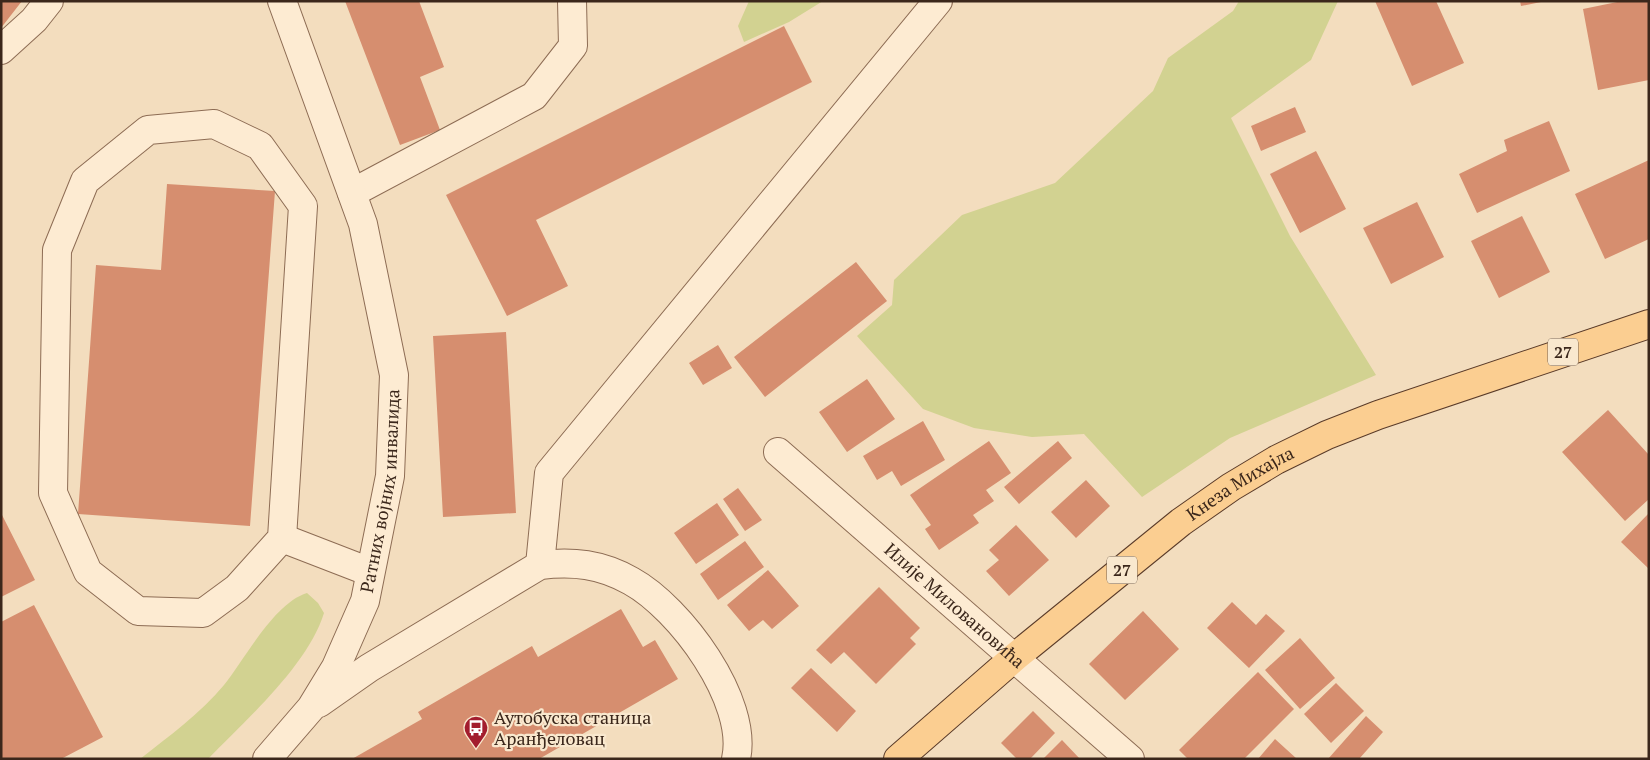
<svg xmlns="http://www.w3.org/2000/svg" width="1650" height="760" font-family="'PT Serif',serif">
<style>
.green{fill:#d2d291}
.building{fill:#d68e6f}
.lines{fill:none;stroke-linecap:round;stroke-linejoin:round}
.minor-casing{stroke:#8d6c54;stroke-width:30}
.major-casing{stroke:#5a3b29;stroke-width:30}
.minor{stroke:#fdebd2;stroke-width:28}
.major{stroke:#fbce91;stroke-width:28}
.labels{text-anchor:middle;stroke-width:4.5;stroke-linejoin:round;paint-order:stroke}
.shield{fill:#f9e8ce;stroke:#746151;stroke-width:1}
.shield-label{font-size:16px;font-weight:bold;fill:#3b271b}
.street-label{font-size:18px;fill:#3b271b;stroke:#f9e8ce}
.poi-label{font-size:18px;fill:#3b271b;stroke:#f9e8ce;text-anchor:start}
</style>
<rect width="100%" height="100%" fill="#f3ddbe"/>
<path class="green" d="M 749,1 L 823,1 L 789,22 L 744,42 L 738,26 Z
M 1239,1 L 1338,1 L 1311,60 L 1231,118 L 1290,236 L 1376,375 L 1230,438 L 1142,497 L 1084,434 L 1032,437 L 974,428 L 923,409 L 857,336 L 892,305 L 894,280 L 962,215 L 1055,183 L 1153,91 L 1168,58 L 1233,11 Z
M 307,593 L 318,603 L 324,613 C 308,665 246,720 208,759 L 140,759 C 169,736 200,714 224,685 C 245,659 274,603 307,593 Z"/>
<path class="building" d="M 1,1 L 22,1 L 1,28 Z
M 345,1 L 419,1 L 444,67 L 420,77 L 440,130 L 400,145 Z
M 1375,1 L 1436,1 L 1464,63 L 1412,86 Z
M 1520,1 L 1541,1 L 1541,2 L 1521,6 Z
M 1622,1 L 1649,1 L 1649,80 L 1598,90 L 1583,9 Z
M 784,26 L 812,82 L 536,220 L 568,286 L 507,316 L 446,195 Z
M 1295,107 L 1306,132 L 1261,151 L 1251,126 Z
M 1549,121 L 1570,171 L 1477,213 L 1459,174 L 1507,151 L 1504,140 Z
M 1316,151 L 1346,209 L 1300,233 L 1270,174 Z
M 1649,160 L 1649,239 L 1605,259 L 1575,194 Z
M 167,184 L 275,191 L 250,526 L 78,514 L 96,265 L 161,270 Z
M 1417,202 L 1444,257 L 1391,284 L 1363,228 Z
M 1522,216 L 1550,272 L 1499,298 L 1471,241 Z
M 856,262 L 887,301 L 765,397 L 734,357 Z
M 506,332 L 516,513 L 443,517 L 433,336 Z
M 718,345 L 732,368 L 703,385 L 689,363 Z
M 867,379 L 895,419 L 847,452 L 819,412 Z
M 1608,410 L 1649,455 L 1649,499 L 1625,521 L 1562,452 Z
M 923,421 L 945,460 L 901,486 L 892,471 L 877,480 L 863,456 Z
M 989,441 L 1011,473 L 986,490 L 994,501 L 973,515 L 979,523 L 939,550 L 925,529 L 931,525 L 910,495 Z
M 1058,441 L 1072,458 L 1019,504 L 1004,487 Z
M 1086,480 L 1110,506 L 1076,538 L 1051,512 Z
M 738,488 L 762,520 L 745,531 L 723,499 Z
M 717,503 L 739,535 L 696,564 L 674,533 Z
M 1,513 L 35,580 L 1,597 Z
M 1649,513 L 1649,569 L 1621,542 Z
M 1016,525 L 1049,560 L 1009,596 L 986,571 L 999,560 L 989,550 Z
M 745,541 L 764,567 L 718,600 L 700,574 Z
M 768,570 L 799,606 L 772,629 L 763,620 L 749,631 L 727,605 Z
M 879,587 L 920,628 L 910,638 L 916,644 L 876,684 L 844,652 L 831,664 L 816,650 Z
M 1232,602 L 1256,625 L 1266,614 L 1285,631 L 1249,668 L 1207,628 Z
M 34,605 L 103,737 L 61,759 L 1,759 L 1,622 Z
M 621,609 L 643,647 L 655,640 L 678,679 L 539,759 L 352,759 L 422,719 L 418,712 L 532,646 L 538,657 Z
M 1143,611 L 1179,649 L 1125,700 L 1089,664 Z
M 1300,638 L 1335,678 L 1300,709 L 1265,670 Z
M 811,668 L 856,711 L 837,732 L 791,688 Z
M 1258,672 L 1294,709 L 1244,759 L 1188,759 L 1179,750 Z
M 1336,683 L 1364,711 L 1331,743 L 1304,714 Z
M 1033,711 L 1055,733 L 1030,759 L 1017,759 L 1001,743 Z
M 1366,716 L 1383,732 L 1359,759 L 1328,759 Z
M 1275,739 L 1297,759 L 1258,759 Z
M 1062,740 L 1080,759 L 1043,759 Z"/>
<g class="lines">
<defs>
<g id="minor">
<path d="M 1,50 L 34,20 L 49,1"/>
<path d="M 214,124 L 260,146 L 303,206 L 282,538 L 237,588 L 203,613 L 138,611 L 88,572 L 53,493 L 57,250 L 85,181 L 148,130 Z"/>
<path d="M 352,193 L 534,96 L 573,46 L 572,1"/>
<path id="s1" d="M 778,452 L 1130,759"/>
<path d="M 282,538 L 370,572"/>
<path d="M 540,565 L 549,473 L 938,1"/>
<path d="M 319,703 L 369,668 L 540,565 C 573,561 601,564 631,581 C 680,608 749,701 736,759"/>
<path id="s2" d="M 267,759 L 311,708 L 336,667 L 365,601 L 390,476 L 394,375 L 363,224 L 282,1"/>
</g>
<g id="major">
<path id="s3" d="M 898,759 L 1015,657 L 1181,522 L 1231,487 L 1276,460 L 1327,435 L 1378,415 L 1649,324"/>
</g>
</defs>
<use href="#minor" class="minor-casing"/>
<use href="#major" class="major-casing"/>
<use href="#minor" class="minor"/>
<use href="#major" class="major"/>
</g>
<defs>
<symbol id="bus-pin" viewBox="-11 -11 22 30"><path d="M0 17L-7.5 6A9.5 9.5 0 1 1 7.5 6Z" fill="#a31d2e" stroke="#f9e8ce"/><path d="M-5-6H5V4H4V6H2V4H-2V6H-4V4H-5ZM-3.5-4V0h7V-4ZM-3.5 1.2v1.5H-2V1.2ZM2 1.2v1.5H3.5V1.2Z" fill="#fff"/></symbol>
</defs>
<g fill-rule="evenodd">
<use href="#bus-pin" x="462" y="714" width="28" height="38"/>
</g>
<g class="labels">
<g class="shield">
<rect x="1548" y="338.5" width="30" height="27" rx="4"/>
<rect x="1107" y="556.5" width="30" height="27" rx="4"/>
</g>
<g class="shield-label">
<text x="1563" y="358">27</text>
<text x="1122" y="576">27</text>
</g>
<g class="street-label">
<text dy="6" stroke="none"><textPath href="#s3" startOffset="440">Кнеза Михајла</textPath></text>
<text dy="6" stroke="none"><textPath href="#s2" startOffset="299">Ратних војних инвалида</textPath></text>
<text dy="6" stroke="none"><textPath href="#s1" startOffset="234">Илије Миловановића</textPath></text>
</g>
<g class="poi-label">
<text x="494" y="724">Аутобуска станица<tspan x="494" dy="21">Аранђеловац</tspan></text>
</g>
</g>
<rect width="1650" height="760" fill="none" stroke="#3b271b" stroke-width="5"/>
</svg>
